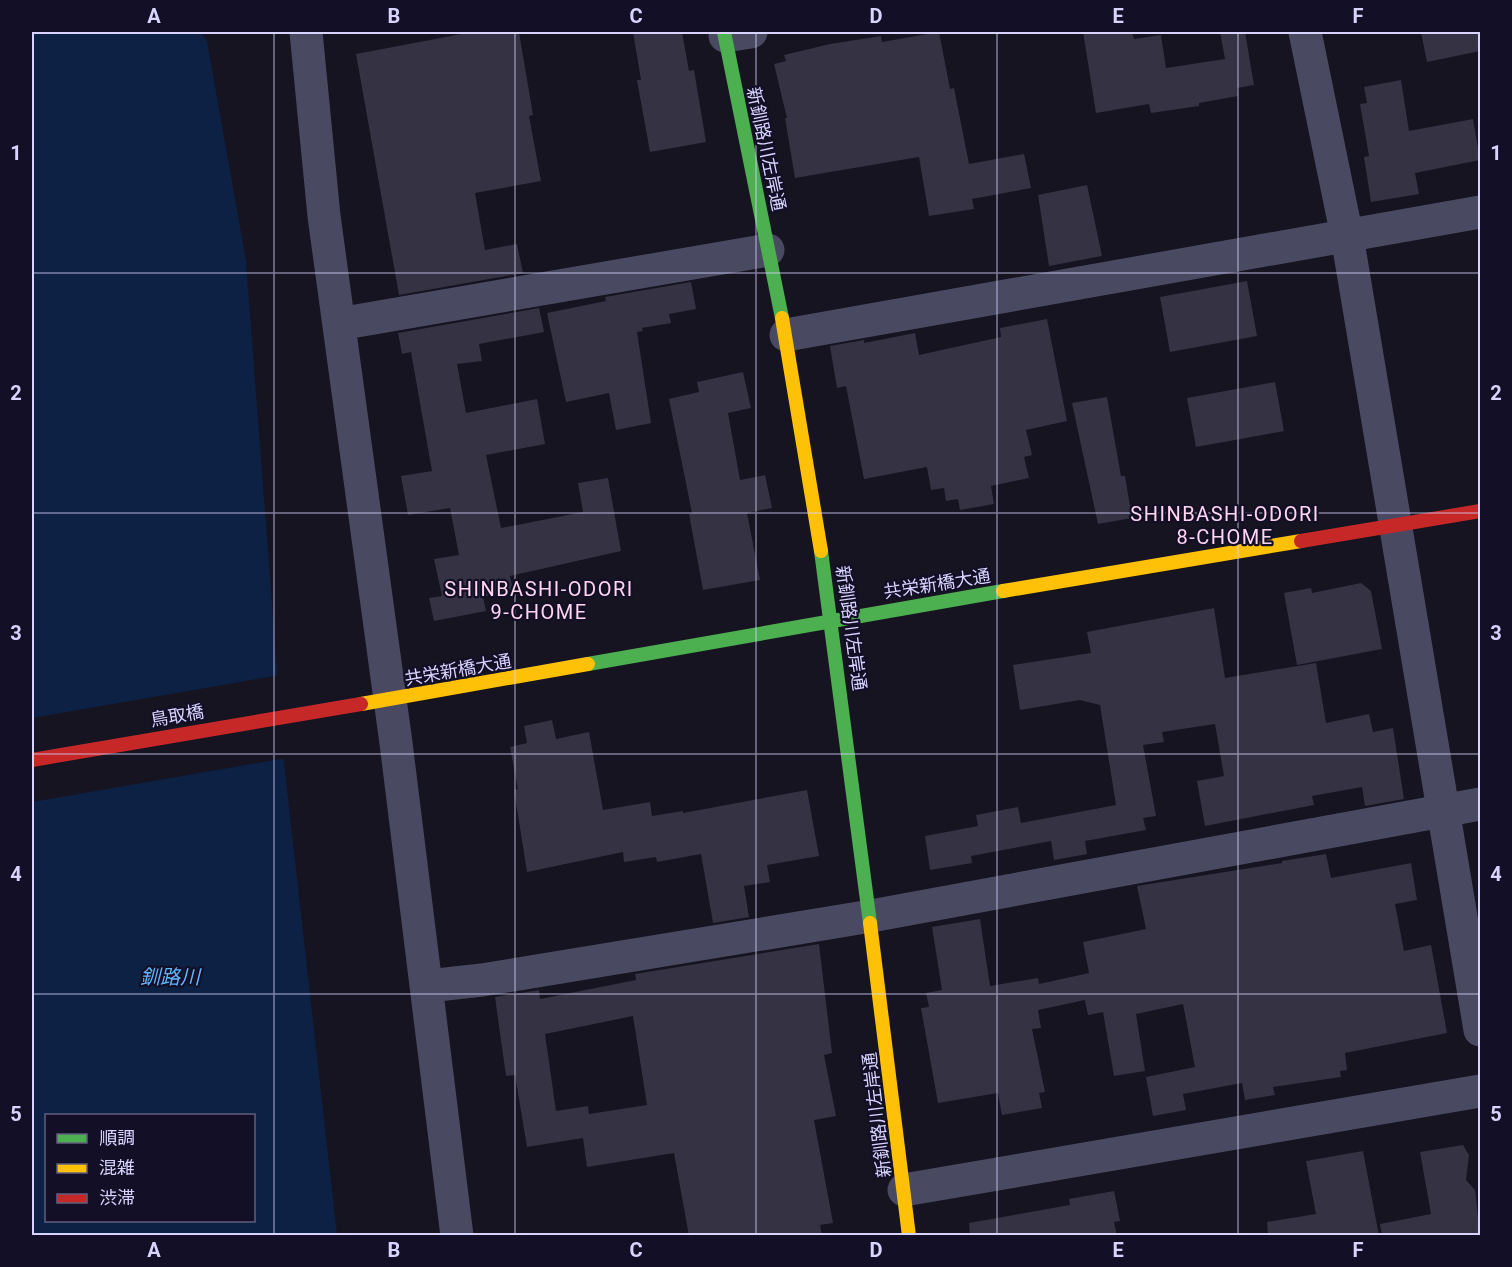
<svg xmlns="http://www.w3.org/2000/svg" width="1512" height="1267" font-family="Roboto,'Noto Sans JP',sans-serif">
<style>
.water{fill:#0d2144;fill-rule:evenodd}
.pier{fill:#161421}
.building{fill:#343243;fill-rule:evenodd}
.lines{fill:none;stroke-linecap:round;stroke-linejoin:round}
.street{stroke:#4a4962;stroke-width:33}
.fast{stroke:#4caf50;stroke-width:14}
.slow{stroke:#ffc107;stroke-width:14}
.jam{stroke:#c62828;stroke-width:14}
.grid{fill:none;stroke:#d9d4ff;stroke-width:1.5;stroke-opacity:0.55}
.labels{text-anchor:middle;stroke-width:4.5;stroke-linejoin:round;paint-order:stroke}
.street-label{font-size:18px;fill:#d9d4ff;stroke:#130f26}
.neighbourhood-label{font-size:20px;letter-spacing:1.5px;fill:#ffd6f0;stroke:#130f26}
.water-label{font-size:20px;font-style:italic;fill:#62b6ff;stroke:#130f26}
.neatline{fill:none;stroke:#d9d4ff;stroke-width:2}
.grid-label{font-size:20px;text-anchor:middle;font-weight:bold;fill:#d9d4ff}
</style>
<rect width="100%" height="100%" fill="#161421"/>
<path class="water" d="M 32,32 L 201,32 L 207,41 L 246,261 L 284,763 L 337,1235 L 32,1235 ZM 46,1116 L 254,1116 L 254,1220 L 46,1220 Z"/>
<path class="pier" d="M 280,675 L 287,758 L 32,802 L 32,718 Z"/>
<path class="building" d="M 472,32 L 519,32 L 533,115 L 529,116 L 541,181 L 475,193 L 485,250 L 517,244 L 523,273 L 399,295 L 356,54 Z
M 633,32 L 682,32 L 689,71 L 694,70 L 706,142 L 650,152 L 637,80 L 641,80 Z
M 939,32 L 950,89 L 954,88 L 969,164 L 1024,154 L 1031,188 L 972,199 L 974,209 L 929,216 L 919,157 L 795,178 L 785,118 L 787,118 L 774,64 L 786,61 L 784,55 L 830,44 L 881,36 L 882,42 Z
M 1083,32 L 1132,32 L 1134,39 L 1161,35 L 1166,68 L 1225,59 L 1220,32 L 1245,32 L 1254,85 L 1237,88 L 1238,96 L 1199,103 L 1199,106 L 1151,113 L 1149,104 L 1096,113 Z
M 1421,32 L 1480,32 L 1480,51 L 1427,62 Z
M 1401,80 L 1409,131 L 1473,119 L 1480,160 L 1415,173 L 1419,194 L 1371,202 L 1364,157 L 1369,156 L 1360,104 L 1367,103 L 1364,87 Z
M 1087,185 L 1102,256 L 1049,266 L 1038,195 Z
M 1247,281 L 1257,336 L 1170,352 L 1160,297 Z
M 691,282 L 696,309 L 669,314 L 671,323 L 642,328 L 643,331 L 637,332 L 651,423 L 616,430 L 609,393 L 566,402 L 547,313 L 606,301 L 605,297 Z
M 539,308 L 544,332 L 479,344 L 482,361 L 457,364 L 466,413 L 537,399 L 545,444 L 486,455 L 501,528 L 583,512 L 578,483 L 608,478 L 621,551 L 510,576 L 513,591 L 483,597 L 486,611 L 434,621 L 429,598 L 442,596 L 434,559 L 459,555 L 450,508 L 408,515 L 401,476 L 432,471 L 411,352 L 402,354 L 398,333 Z
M 1047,319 L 1067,421 L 1026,430 L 1032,455 L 1024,457 L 1029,478 L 991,486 L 994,504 L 960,510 L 958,499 L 946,501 L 944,488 L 931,490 L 927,467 L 864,479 L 846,386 L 837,388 L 830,346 L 864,340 L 864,343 L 915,333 L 919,355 L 1001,337 L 1000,328 Z
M 743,372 L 751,408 L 728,413 L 740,480 L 765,475 L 772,508 L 747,513 L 760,580 L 703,590 L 689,514 L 692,513 L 669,399 L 699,392 L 697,382 Z
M 1275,382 L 1284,431 L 1196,447 L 1187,398 Z
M 1107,397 L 1121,476 L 1125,476 L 1132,518 L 1098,524 L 1072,403 Z
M 1361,583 L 1371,591 L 1382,649 L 1297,665 L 1284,593 L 1311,588 L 1312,593 Z
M 1214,608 L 1225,678 L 1316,663 L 1326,723 L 1369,714 L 1373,732 L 1393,728 L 1404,799 L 1365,806 L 1362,787 L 1312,796 L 1314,805 L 1205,826 L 1197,781 L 1224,776 L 1215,724 L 1162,732 L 1164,742 L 1143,745 L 1156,816 L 1143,818 L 1146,830 L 1085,841 L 1087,854 L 1054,860 L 1051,841 L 971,856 L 972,863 L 930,870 L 925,836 L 978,826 L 976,815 L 1018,807 L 1021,823 L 1116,805 L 1100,705 L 1080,700 L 1020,710 L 1013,665 L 1091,653 L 1087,632 Z
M 552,720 L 556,739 L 589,732 L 603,810 L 650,802 L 652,816 L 683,811 L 683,813 L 807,790 L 819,856 L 767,865 L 770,882 L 744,886 L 749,917 L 713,923 L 701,854 L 657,862 L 656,857 L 624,862 L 623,852 L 527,872 L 514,790 L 518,789 L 510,747 L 527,743 L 524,726 Z
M 1326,854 L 1331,878 L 1411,863 L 1417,900 L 1395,904 L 1404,951 L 1431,945 L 1447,1033 L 1345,1053 L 1347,1070 L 1340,1071 L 1341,1077 L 1273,1087 L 1275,1095 L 1245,1100 L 1242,1083 L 1183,1094 L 1186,1110 L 1153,1116 L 1146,1077 L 1195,1067 L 1183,1004 L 1136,1014 L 1145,1071 L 1114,1076 L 1103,1012 L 1088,1015 L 1085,1000 L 1038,1010 L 1041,1028 L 1032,1029 L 1045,1092 L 1039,1093 L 1042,1108 L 1002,1115 L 998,1093 L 938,1103 L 921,1008 L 929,1007 L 926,993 L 942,990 L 932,927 L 980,919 L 990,986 L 1038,978 L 1039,984 L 1089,973 L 1083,942 L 1146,929 L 1137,886 L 1282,863 L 1282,861 Z
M 819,944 L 832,1053 L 824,1055 L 836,1116 L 814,1120 L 833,1223 L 820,1225 L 822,1236 L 689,1236 L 674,1153 L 587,1167 L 583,1138 L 527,1147 L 515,1075 L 506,1076 L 495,997 L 539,990 L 540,999 L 636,980 L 635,974 ZM 633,1016 L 647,1105 L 589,1114 L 588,1106 L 556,1111 L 545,1034 Z
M 1463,1145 L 1469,1155 L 1466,1180 L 1475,1190 L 1480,1236 L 1382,1236 L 1380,1224 L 1431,1214 L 1420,1152 Z
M 1363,1151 L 1379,1236 L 1268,1236 L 1267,1222 L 1316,1214 L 1306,1161 Z
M 1114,1191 L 1120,1221 L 1114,1222 L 1117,1236 L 970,1236 L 969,1223 L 1070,1205 L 1069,1199 Z"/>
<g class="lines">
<path class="street" d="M 306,32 L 324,216 L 396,743 L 457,1236
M 1305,32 L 1347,236 L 1480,1030
M 725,36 L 751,32
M 339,324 L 768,250
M 786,335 L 1480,212
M 428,986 L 482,980 L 871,916 L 1480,804
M 904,1190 L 1480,1091"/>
<path class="fast" d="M 724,32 L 782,318
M 821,551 L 870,923
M 588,664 L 1003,591"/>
<path class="slow" d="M 782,318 L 821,551
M 1003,591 L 1301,541
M 361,704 L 588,664
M 870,923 L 909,1236"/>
<path class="jam" d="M 1301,541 L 1480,511
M 32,760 L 361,704"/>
</g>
<path class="grid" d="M 274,32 L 274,1236M 515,32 L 515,1236M 756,32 L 756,1236M 997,32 L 997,1236M 1238,32 L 1238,1236M 32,273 L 1480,273M 32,513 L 1480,513M 32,754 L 1480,754M 32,994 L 1480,994"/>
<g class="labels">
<g class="street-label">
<text transform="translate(766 149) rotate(78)" y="6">新釧路川左岸通</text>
<text transform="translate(937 584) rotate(-9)" y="6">共栄新橋大通</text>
<text transform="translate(851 628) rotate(82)" y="6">新釧路川左岸通</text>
<text transform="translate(458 670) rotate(-10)" y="6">共栄新橋大通</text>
<text transform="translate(177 716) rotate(-10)" y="6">鳥取橋</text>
<text transform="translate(877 1115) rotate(-97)" y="6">新釧路川左岸通</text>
</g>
<g class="neighbourhood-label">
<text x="1225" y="521">SHINBASHI-ODORI<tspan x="1225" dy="23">8-CHOME</tspan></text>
<text x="539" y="596">SHINBASHI-ODORI<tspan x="539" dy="23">9-CHOME</tspan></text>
</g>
<g class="water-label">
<text x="170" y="984">釧路川</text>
</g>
</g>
<rect width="1512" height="1267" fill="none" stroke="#130f26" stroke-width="66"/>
<rect x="45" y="1114" width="210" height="108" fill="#130f26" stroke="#625e7d" stroke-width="1.5"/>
<rect x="57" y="1134" width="30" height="9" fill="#4caf50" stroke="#625e7d" stroke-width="1.5"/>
<text x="99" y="1144" font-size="18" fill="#d9d4ff">順調</text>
<rect x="57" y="1164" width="30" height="9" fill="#ffc107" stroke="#625e7d" stroke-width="1.5"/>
<text x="99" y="1174" font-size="18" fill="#d9d4ff">混雑</text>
<rect x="57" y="1194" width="30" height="9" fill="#c62828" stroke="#625e7d" stroke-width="1.5"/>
<text x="99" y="1204" font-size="18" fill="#d9d4ff">渋滞</text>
<rect x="33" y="33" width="1446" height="1201" class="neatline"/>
<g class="grid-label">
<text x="154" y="23">A</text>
<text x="394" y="23">B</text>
<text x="636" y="23">C</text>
<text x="876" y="23">D</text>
<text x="1118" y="23">E</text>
<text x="1358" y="23">F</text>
<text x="16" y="160">1</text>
<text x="1496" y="160">1</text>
<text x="16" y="400">2</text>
<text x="1496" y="400">2</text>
<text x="16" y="640">3</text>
<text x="1496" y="640">3</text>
<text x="16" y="881">4</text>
<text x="1496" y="881">4</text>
<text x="16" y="1121">5</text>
<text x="1496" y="1121">5</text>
<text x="154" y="1257">A</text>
<text x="394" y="1257">B</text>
<text x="636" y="1257">C</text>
<text x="876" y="1257">D</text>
<text x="1118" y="1257">E</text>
<text x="1358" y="1257">F</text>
</g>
</svg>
